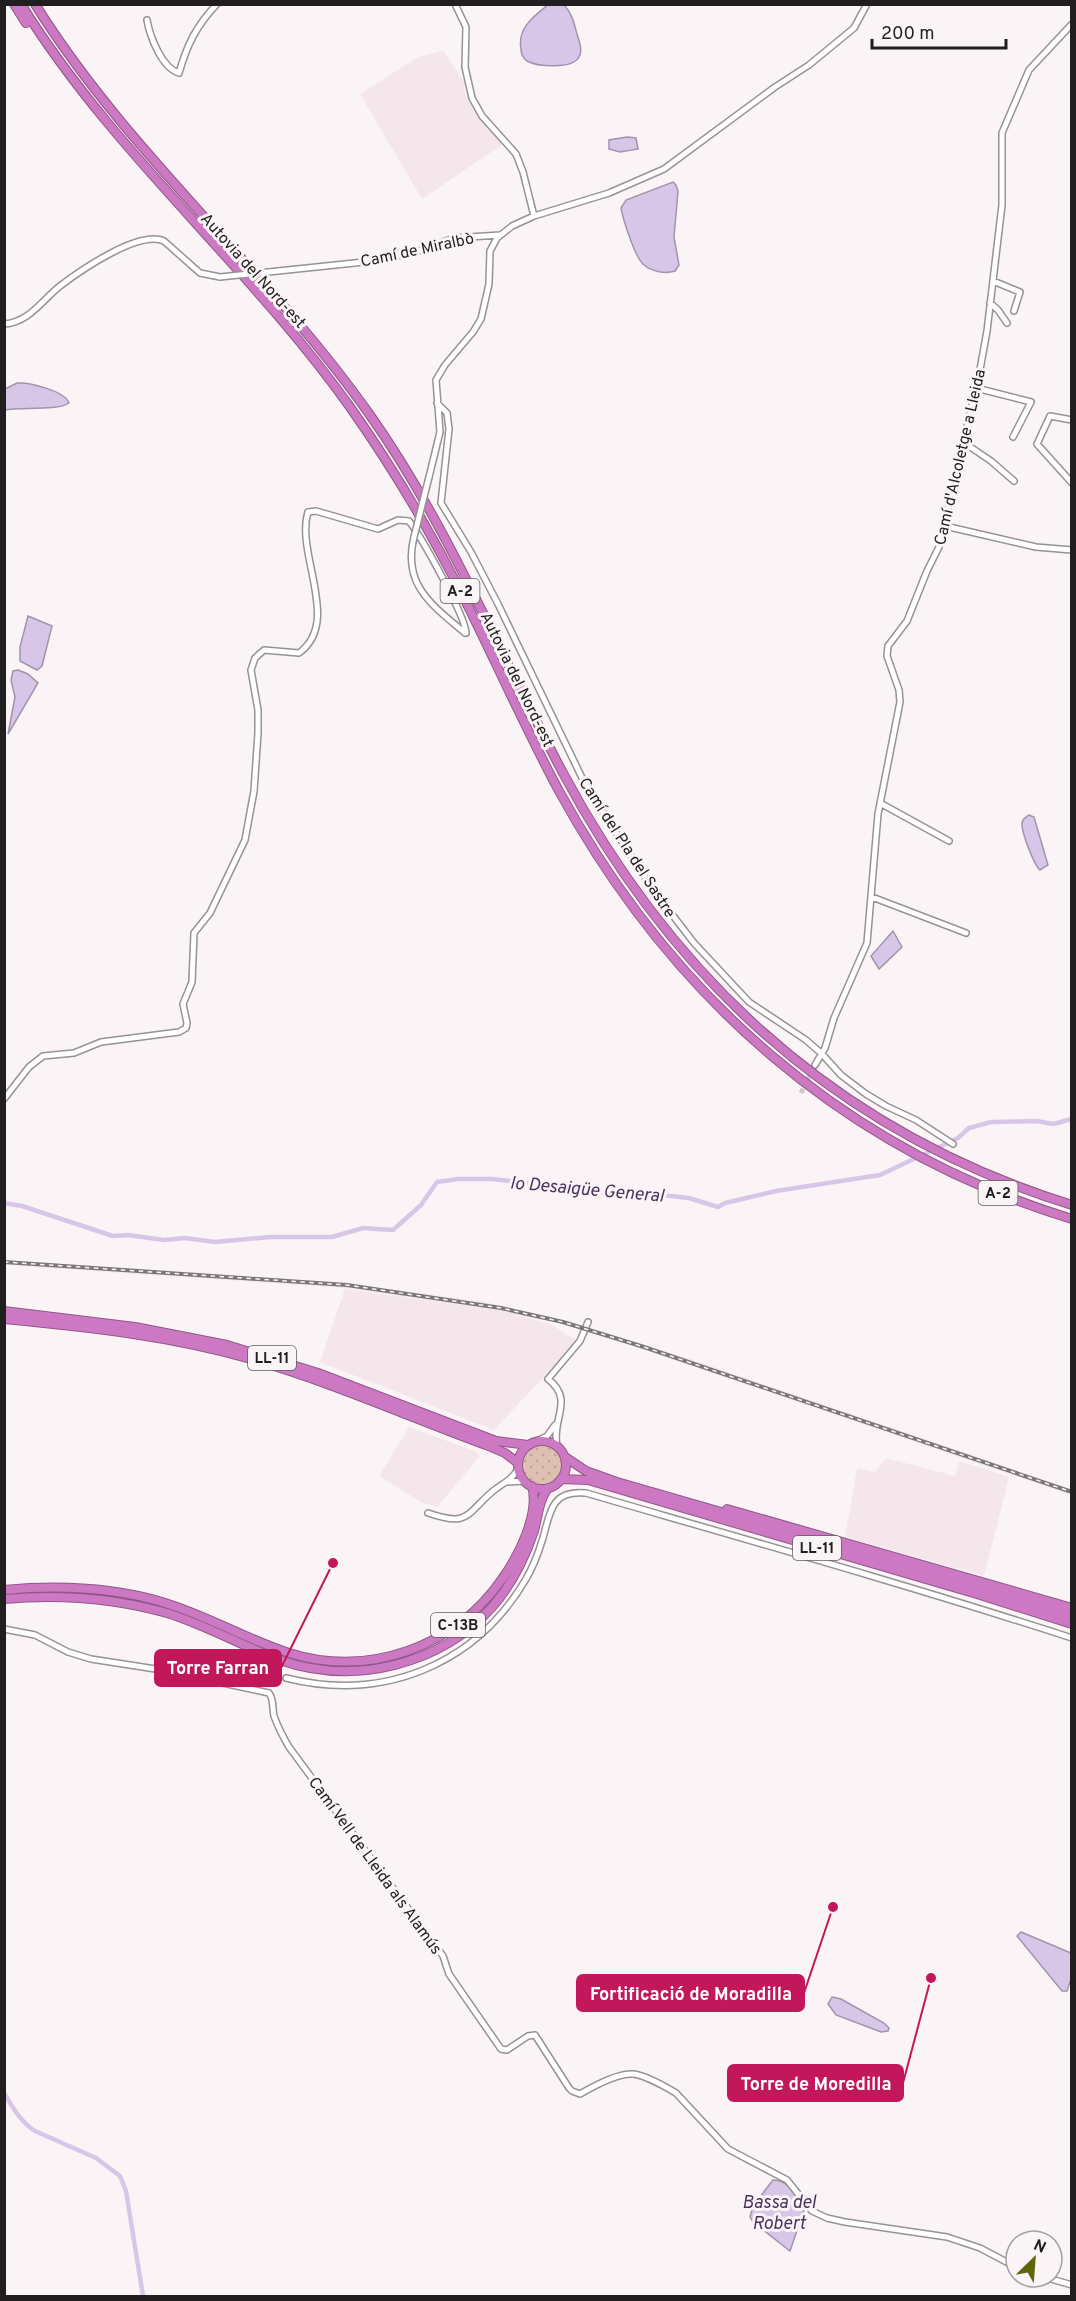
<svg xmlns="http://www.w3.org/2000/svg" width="1076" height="2301" font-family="Overpass,sans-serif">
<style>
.built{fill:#f5e6eb}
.grass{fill:url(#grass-dots)}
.water{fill:#d8c6e9;stroke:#a194ac;stroke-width:1.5}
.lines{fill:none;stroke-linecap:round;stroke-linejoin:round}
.canal{stroke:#d8c6e9;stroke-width:4.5}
.minor-tunnel{stroke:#cec9cb;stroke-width:5;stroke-dasharray:5 2.5;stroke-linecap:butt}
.minor-casing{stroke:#979294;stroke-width:8}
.highway-casing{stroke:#905889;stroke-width:10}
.minor{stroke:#fff;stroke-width:5}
.highway{stroke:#cd78c2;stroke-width:8}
.rail-casing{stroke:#7b7778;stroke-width:4}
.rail{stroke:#faf4f6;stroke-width:1.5;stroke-dasharray:4.5;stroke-linecap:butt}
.minor-bridge-casing{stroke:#979294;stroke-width:8;stroke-linecap:butt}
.minor-bridge{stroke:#fff;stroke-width:5}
.labels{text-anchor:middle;stroke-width:6;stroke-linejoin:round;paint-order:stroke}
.shield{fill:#faf4f6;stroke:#615e5f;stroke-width:1.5}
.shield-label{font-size:15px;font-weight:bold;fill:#201e1e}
.street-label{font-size:16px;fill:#201e1e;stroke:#faf4f6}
.water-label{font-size:18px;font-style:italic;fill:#4a315e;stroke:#faf4f6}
.leader{fill:none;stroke:#c2185b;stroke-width:2}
.callout-dot{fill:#c2185b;stroke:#faf4f6;stroke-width:2}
.callout{fill:#c2185b;stroke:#c2185b;stroke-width:2}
.callout-label{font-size:18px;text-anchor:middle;font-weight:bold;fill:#fff}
</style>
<defs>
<pattern id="grass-dots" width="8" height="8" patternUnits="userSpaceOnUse" patternTransform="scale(1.5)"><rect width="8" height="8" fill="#dfbfb2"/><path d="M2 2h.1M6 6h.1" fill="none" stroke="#bfa499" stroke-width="1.8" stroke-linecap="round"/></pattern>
</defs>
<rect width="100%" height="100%" fill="#faf4f6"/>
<path class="built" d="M 443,51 L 463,80 L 466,97 L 476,114 L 503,144 L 422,199 L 360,94 L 418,57 Z
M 4,1260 L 333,1282 L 480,1301 L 563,1320 L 690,1359 L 1071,1489 L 1071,1495 L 636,1347 L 554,1322 L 511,1314 L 550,1324 L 577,1341 L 494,1430 L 320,1362 L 345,1289 L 474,1307 L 345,1288 L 5,1265 Z
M 409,1427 L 477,1452 L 480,1456 L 437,1507 L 423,1503 L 379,1476 Z
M 886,1458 L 955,1476 L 959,1461 L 1009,1477 L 984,1576 L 845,1537 L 857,1468 L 875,1472 Z"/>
<path class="grass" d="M522 1465a20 20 0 1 1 40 0a20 20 0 1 1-40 0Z"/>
<path class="water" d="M 549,4 L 564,5 C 572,13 574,23 577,34 C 579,41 583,50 579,57 C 573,69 538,67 527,61 C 523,58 521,54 521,49 C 517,28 534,16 549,4 Z
M 627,137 L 636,138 L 638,149 L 620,152 L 609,149 L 609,140 Z
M 673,182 L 676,185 L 678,191 L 674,237 L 679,265 L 675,271 C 666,274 652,272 644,265 C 635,258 623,219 621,208 L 626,200 Z
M 17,383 C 29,382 65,391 69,403 C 58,411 20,407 5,410 L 5,389 Z
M 28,616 L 52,626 L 42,666 L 37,670 L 20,661 L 20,647 Z
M 18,670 L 28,674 L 38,683 L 8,734 L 15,697 L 11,680 L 13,671 Z
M 1029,815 L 1034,817 L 1048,865 L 1040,870 C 1034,865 1021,831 1022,823 C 1023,818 1025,818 1029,815 Z
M 893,931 L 902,947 L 879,969 L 871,956 Z
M 1021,1932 L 1071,1953 L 1071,1979 L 1067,1991 L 1062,1991 L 1017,1936 Z
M 832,1997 L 841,1999 L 884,2023 L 889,2028 L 888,2031 L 881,2032 L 836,2015 L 828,2004 Z
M 773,2180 C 790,2180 797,2197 804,2210 L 790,2251 L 753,2222 L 750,2217 L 753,2206 Z"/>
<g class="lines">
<path class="canal" d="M 4,1203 L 22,1206 L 113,1236 L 128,1235 L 164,1240 L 185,1238 L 215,1242 L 271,1237 L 332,1237 L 363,1228 L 393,1230 L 421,1205 L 437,1182 L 458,1179 L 492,1179 L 552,1186 L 577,1185 L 599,1192 L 643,1193 L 689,1198 L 718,1207 L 725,1203 L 776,1191 L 880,1175 L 958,1138 L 969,1128 L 991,1122 L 1037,1121 L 1053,1124 L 1072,1119
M 4,2093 C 13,2108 20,2121 35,2131 L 96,2158 L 120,2176 L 126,2191 L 143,2296"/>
<path class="minor-tunnel" d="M 801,1093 L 815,1065"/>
<defs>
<path id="minor" d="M 455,4 L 466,27 L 465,67 L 472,98 L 482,116 L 516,154 L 523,172 L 534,216
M 147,20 C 150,37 162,68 179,73 C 187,45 196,26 217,4
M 278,271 L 364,262 L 413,253 L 454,238 L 500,235
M 993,281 L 1020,292 L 1014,311
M 990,303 L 998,310 L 1007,323
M 4,324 C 30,322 42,300 60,286 C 81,270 139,230 164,241 L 200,273 L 220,277
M 976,388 L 1031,402 L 1013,437
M 437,403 L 447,413 L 449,429 L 441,503 L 471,552 L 498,604 L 585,784 L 651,887 L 694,943 L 749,1002 L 806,1040 L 822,1054 L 841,1075 L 866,1094 L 886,1106 L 916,1120 L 953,1144
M 1072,420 L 1050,416 L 1037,444 L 1072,483
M 963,442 L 991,461 L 1014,481
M 429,477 L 440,432 L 436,380 L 445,365 L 473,332 L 481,319 L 489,284 L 490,251 L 497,238 L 512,226 L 534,216 L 609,193 L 664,169 L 775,87 L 809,65 L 854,28 L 867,4
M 945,526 L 1036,547 L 1072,550
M 414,537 C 402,585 432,605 465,633
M 880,803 L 949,841
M 872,897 L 966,933
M 815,1065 L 825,1048 L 834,1018 L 867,943 L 878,814 L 900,702 L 899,690 L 887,656 L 888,646 L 907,621 L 927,571 L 939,547 L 979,375 L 987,331 L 1002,205 L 1002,133 L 1029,70 L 1072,24
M 4,1099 L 29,1067 L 43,1056 L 74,1053 L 101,1042 L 179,1032 L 186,1028 L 187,1023 L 183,1004 L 192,982 L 194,933 L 210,913 L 245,840 L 254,791 L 258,733 L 258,710 L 251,670 L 255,658 L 264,650 L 299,653 C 342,622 295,554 308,512 L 316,511 L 378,529 L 398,520 L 409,521 C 422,538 465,615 466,633
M 537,1441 L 547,1436 L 555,1425
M 557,1446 C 551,1419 575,1400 548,1379 L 580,1341 L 588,1322
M 508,1482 L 524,1481
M 428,1513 C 469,1527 465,1515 493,1491 C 503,1483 512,1480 518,1469
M 4,1629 L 35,1635 L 68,1652 L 91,1659 L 162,1670 L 269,1693 C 274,1699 272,1708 274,1716 C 278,1727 283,1737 289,1747 L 443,1956 L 449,1974 L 501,2049 L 507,2050 L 528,2036 L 535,2035 L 569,2088 L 572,2091 L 580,2094 C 592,2087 618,2073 633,2074 C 644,2075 666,2087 676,2093 L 728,2149 L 787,2180 L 812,2211 L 827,2218 L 845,2222 L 947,2237 L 980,2248 L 1016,2267
M 286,1678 C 382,1702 475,1666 526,1579 C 533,1567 538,1554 542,1541 C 546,1529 548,1512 556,1502 C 563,1493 575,1492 586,1493 C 748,1540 911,1586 1072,1638
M 1044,2277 L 1072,2285"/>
<path id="highway" d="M 14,4 L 26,23
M 21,4 C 113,153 249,265 350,407 C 393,468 431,532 464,598 C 496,662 525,728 559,791 C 672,997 844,1150 1072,1219
M 35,4 C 129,155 268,270 370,415 C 449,527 499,653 563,773 C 676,984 842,1134 1072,1205
M 4,1311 L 135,1327 L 227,1345 L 318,1373 L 496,1441 L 528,1445
M 4,1319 C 88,1327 170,1336 251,1359 C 331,1382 407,1416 486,1445 L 505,1453 L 518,1463
M518 1465a24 24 0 1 1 48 0a24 24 0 1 1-48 0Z
M 565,1457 L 586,1471 L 617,1482 L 977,1586 L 1072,1616
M 561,1479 L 588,1480 L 977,1594 L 1072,1624
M 727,1509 L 1072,1608
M 4,1590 C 57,1585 111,1587 162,1602 C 206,1615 246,1639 289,1653 C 368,1678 455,1647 502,1579 C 518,1557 540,1514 532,1486
M 4,1599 C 59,1594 114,1598 167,1613 C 206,1625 242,1646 280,1660 C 354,1686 441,1665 493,1606 C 512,1584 525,1558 534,1531 C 538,1516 539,1500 548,1488"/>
</defs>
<use href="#minor" class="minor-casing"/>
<use href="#highway" class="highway-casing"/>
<use href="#minor" class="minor"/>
<use href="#highway" class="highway"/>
<defs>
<path id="rail" d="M 4,1262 L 347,1285 L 501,1308 L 563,1322 L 644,1347 L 1072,1492"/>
</defs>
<use href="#rail" class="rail-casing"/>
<use href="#rail" class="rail"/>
<defs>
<path id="minor-bridge" d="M 220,277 L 278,271
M 414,537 L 429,477"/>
</defs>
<use href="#minor-bridge" class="minor-bridge-casing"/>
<use href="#minor-bridge" class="minor-bridge"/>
</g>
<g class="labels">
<g class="shield">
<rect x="440.5" y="579" width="39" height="24" rx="4.5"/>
<rect x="978.5" y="1181" width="39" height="24" rx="4.5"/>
<rect x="248" y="1346" width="48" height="24" rx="4.5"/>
<rect x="793" y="1536" width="48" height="24" rx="4.5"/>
<rect x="431" y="1613" width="54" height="24" rx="4.5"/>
</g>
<g class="shield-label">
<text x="460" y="596">A-2</text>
<text x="998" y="1198">A-2</text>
<text x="272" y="1363">LL-11</text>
<text x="817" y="1553">LL-11</text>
<text x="458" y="1630">C-13B</text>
</g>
<g class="street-label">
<text transform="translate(417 249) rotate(-12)" y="6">Camí de Miralbò</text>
<text transform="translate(254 270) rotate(48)" y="6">Autovia del Nord-est</text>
<text transform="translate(959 457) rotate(-77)" y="6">Camí d'Alcoletge a Lleida</text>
<text transform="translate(518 679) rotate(64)" y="6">Autovia del Nord-est</text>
<text transform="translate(628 847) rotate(57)" y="6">Camí del Pla del Sastre</text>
<text transform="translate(376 1865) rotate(54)" y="6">Camí Vell de Lleida als Alamús</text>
</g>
<g class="water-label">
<text transform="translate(587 1189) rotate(5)" y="6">lo Desaigüe General</text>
<text x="779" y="2208">Bassa del<tspan x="779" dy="21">Robert</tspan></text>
</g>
</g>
<path class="leader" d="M333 1563L281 1668M833 1907L804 1993M931 1978L903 2083"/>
<g class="callout-dot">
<circle cx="333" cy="1563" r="6"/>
<circle cx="833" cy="1907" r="6"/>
<circle cx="931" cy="1978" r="6"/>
</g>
<g class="callout">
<rect x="155" y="1650" width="126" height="36" rx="6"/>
<rect x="577" y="1975" width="227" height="36" rx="6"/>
<rect x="728" y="2065" width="175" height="36" rx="6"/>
</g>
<g class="callout-label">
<text x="218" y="1674">Torre Farran</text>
<text x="691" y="2000">Fortificació de Moradilla</text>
<text x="816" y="2090">Torre de Moredilla</text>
</g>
<rect width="1076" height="2301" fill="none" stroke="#201e1e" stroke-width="12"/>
<g transform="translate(1034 2259) rotate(25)"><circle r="28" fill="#faf4f6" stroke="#a39ea0" stroke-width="1.5"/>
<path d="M0-4.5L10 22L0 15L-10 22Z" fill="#5e6607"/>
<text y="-9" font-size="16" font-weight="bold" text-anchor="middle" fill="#201e1e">N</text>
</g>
<path d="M872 39v9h134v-9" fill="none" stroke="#201e1e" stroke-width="3"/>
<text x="881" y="39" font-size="18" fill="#201e1e" stroke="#faf4f6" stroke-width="4.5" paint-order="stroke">200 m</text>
</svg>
